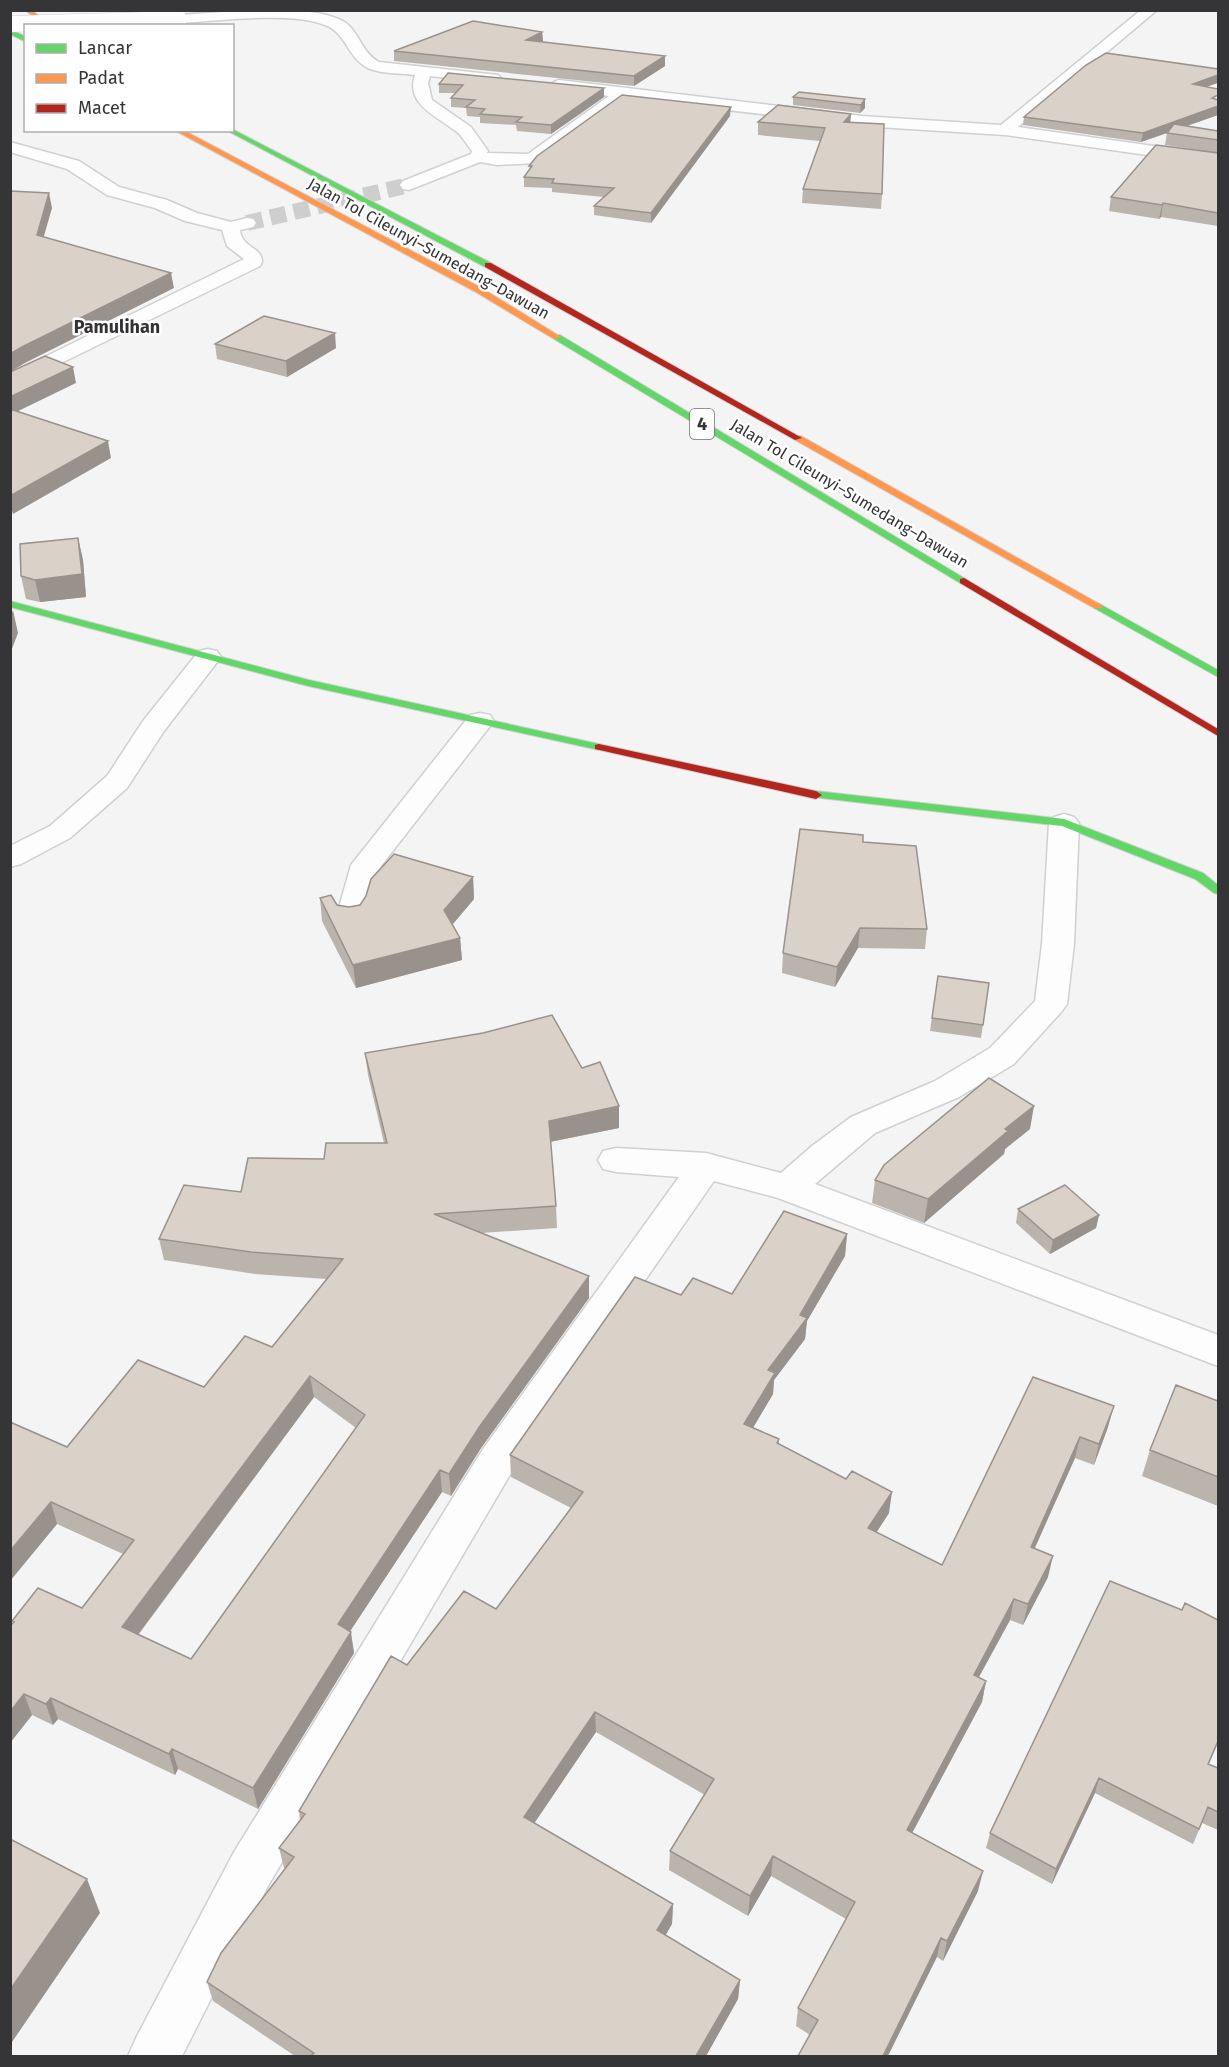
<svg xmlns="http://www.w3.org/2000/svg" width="1229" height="2067" font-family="'Fira Sans',sans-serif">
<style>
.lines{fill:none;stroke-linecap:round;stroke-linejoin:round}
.street-tunnel{stroke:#cfcecf;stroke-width:16;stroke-dasharray:16 8;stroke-linecap:butt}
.street-casing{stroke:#d1d0d1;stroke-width:3}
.fast-casing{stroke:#d1d0d1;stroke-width:2}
.slow-casing{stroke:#d1d0d1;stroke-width:2}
.jam-casing{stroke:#d1d0d1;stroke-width:2}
.street{fill:#fefdfe;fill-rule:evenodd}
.fast{fill:#63d668;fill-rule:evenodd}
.slow{fill:#ff974d;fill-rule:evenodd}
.jam{fill:#b3261e;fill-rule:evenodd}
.street-bridge-casing{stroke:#d1d0d1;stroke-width:17;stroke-linecap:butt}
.street-bridge{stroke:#fefdfe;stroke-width:16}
.wall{fill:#bbb4ac;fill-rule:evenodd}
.shaded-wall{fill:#99928c}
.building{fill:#dad1c8;stroke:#99928c;stroke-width:1.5;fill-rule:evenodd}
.labels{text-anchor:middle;stroke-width:5;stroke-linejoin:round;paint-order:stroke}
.far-street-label{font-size:16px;fill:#353436;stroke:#fff}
.far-quarter-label{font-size:18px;font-weight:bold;fill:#333134;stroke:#fff}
.shield{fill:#fff;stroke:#727172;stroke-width:1.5}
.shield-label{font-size:18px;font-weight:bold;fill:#353436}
</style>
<rect width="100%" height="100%" fill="#f5f4f5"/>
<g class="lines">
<path class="street-tunnel" d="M 247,223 L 409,185"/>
<defs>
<path id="street" d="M 1141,10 L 1157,10 L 1018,127 L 1218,155 L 1218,165 L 1005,135 L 862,126 L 626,98 L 538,163 L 497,165 L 480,162 L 409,190 L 403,189 L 400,185 L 403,181 L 471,154 L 472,151 C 467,145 463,137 457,132 C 437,116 405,105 415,75 C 401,73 383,74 370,69 C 348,60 347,33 325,25 C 290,11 218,21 179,23 L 172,19 L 179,15 C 219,13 313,1 346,23 C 360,34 362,53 379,62 L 498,75 L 501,78 L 498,81 L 493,83 L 430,76 L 428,83 L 432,100 L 471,127 L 488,151 L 487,153 L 528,154 L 609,96 L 554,88 L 551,85 L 554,82 L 559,80 L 862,116 L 1001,125 Z
M 10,142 L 79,161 L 119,187 L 167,200 L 197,213 L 231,222 L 247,218 L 253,219 L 256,223 L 253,227 L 240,230 C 242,249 262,246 262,262 L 260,266 L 10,388 L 10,374 L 244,259 L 227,246 L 222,230 L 185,221 L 155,208 L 107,195 L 67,169 L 10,152 Z
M 208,649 L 217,651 L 221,657 L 164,731 L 127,788 L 70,838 L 21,864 L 10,867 L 10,846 L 50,826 L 107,776 L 143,721 L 199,651 Z
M 480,713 L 490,715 L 494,721 L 381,866 L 366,918 L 362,925 L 351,927 L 340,925 L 336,918 L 351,865 L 470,715 Z
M 1064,814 L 1074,817 L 1079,823 L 1074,944 L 1067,1004 L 1062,1011 L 1014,1064 L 959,1097 L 875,1133 L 815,1184 L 1218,1335 L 1218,1366 L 778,1198 L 714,1181 L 511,1473 L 268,1886 L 182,2056 L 128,2056 L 136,2038 L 234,1852 L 483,1449 L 679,1177 L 616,1172 L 603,1169 L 598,1160 L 603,1151 L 616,1148 L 706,1153 L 781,1173 L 812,1146 L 851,1117 L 935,1081 L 990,1048 L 1035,1001 L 1042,944 L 1049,823 L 1054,817 Z"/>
<path id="fast" d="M 10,29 L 26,37 L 26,42 L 10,34 Z
M 232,129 L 491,263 L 492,265 L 485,267 L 226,130 Z
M 554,335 L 560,335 L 969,581 L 968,583 L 960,583 L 554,339 Z
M 10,601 L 309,680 L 599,744 L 605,747 L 599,750 L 308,686 L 10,607 Z
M 1098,603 L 1218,670 L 1218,677 L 1094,608 L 1093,606 Z
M 816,791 L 1064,819 L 1203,873 L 1218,885 L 1218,894 L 1214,893 L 1195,879 L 1062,826 L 812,797 L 810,795 L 812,793 Z"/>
<path id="slow" d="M 25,10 L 31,10 L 53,26 L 45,26 Z
M 174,130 L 183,130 L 480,287 L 561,337 L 554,339 L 474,291 Z
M 795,436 L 801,436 L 1103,606 L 1102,608 L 1094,608 L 795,440 Z"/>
<path id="jam" d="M 485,263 L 491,263 L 802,438 L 795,440 L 485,267 Z
M 964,578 L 1218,729 L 1218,736 L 960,583 L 960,579 Z
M 599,744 L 816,791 L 822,795 L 816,799 L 595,749 L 595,745 Z"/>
</defs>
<use href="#street" class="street-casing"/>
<use href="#fast" class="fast-casing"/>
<use href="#slow" class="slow-casing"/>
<use href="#jam" class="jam-casing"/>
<use href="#street" class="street"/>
<use href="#fast" class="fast"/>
<use href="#slow" class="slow"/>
<use href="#jam" class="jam"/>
<defs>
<path id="street-bridge" d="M 10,24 L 179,19"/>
</defs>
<use href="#street-bridge" class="street-bridge-casing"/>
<use href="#street-bridge" class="street-bridge"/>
</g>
<path class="wall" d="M 542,32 L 543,41 L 541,42 L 665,66 L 634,86 L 394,61 L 394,51 Z
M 439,84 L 604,88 L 604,97 L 551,134 L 517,131 L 516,125 L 480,123 L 480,117 L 467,116 L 466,108 L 451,107 L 451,98 L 455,93 L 439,93 Z
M 1207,87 L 1218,115 L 1186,126 L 1218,131 L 1218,153 L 1165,145 L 1167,133 L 1141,142 L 1023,125 L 1024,117 Z
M 793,97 L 865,99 L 865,108 L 860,113 L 793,105 Z
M 730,116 L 651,223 L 594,215 L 594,206 L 604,197 L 552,192 L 552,188 L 524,187 L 524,177 L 530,169 L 529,166 Z
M 758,122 L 850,122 L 882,194 L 881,209 L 802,203 L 803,189 L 820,141 L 758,135 Z
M 1218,153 L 1218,226 L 1161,217 L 1159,219 L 1109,211 L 1111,197 Z
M 215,344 L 336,348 L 287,377 L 217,359 Z
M 78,538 L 83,560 L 86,597 L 40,602 L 26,599 L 21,576 Z
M 863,842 L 927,929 L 925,949 L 858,948 L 835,987 L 782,973 L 783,953 Z
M 473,877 L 474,899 L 453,924 L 460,938 L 462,960 L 356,988 L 322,921 L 320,898 L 337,905 L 349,907 Z
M 938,976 L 989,983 L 981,1038 L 930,1031 Z
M 365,1053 L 582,1068 L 619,1106 L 619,1128 L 550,1142 L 556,1206 L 557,1228 L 481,1233 L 589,1276 L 589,1298 L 481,1448 L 451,1496 L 442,1492 L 350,1631 L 354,1653 L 258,1809 L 178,1769 L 175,1775 L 58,1719 L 53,1725 L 32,1715 L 10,1743 L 13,1623 L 12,1621 L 82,1608 L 123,1554 L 57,1524 L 10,1581 L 67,1447 L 204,1387 L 272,1347 L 326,1279 L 255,1274 L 164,1260 L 159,1239 L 241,1192 L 324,1159 L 384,1143 L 368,1075 ZM 314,1397 L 356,1428 L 191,1659 L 139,1634 Z
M 1030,1129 L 1005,1149 L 1004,1154 L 924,1223 L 872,1203 L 875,1180 Z
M 1018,1209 L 1099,1215 L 1096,1228 L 1050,1254 L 1016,1223 Z
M 847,1234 L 845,1256 L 807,1321 L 805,1339 L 774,1380 L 773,1394 L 753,1427 L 779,1439 L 779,1445 L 889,1513 L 876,1533 L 942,1565 L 1033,1377 L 1108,1427 L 1094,1465 L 1075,1458 L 1034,1548 L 1048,1577 L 1023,1625 L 1010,1620 L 979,1677 L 986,1681 L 982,1702 L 912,1833 L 978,1891 L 943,1961 L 937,1957 L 810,2035 L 796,2026 L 798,2008 L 846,1919 L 771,1876 L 748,1916 L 669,1870 L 670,1851 L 705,1795 L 596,1732 L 534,1823 L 673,1904 L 672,1924 L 665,1935 L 740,1980 L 738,1999 L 706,2056 L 295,2056 L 213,2001 L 207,1982 L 286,1869 L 284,1868 L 279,1848 L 300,1820 L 299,1811 L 407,1665 L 496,1609 L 571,1508 L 511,1477 L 510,1455 L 681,1295 L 732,1294 Z
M 1218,1401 L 1218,1506 L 1142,1476 L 1150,1450 Z
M 1110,1581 L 1218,1743 L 1209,1764 L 1218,1768 L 1218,1830 L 1202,1823 L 1193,1844 L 1095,1793 L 1052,1884 L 986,1848 L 990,1833 Z"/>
<path class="shaded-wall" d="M 542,32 L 543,41 L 526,50 L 526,40 Z
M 665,56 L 665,66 L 634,86 L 634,76 Z
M 1218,75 L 1218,83 L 1191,92 L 1193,84 Z
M 604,88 L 604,97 L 551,134 L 551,125 Z
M 865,99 L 865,108 L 860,113 L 861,105 Z
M 1218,106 L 1218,115 L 1141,142 L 1143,133 Z
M 731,107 L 730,116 L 651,223 L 651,213 Z
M 851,114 L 850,127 L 844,122 Z
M 49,193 L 52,208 L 40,250 L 37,235 Z
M 1163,203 L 1161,217 L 1159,219 L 1162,205 Z
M 171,273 L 174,288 L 25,363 L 10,372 L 10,354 L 22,347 Z
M 335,333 L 336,348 L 287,377 L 286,361 Z
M 73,367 L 76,383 L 10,415 L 10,397 Z
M 108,441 L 111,458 L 13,514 L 10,504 L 10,496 Z
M 78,538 L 83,560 L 86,597 L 40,602 L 35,580 Z
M 13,610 L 18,633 L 10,654 L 10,618 Z
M 473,877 L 474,899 L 446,932 L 444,910 Z
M 860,928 L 858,948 L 835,987 L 837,967 Z
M 460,938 L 462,960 L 356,988 L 353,965 Z
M 619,1106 L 619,1128 L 549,1142 L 549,1121 Z
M 1034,1106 L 1030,1129 L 1005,1149 L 1004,1154 L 924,1223 L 928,1199 L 1005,1129 Z
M 1099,1215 L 1096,1228 L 1050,1254 L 1053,1240 Z
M 847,1234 L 845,1256 L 807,1321 L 805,1339 L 774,1380 L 773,1394 L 743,1445 L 744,1424 L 768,1370 Z
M 589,1276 L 589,1298 L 481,1448 L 451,1496 L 449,1474 L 480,1426 Z
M 310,1376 L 314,1397 L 128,1648 L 122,1627 Z
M 1114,1406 L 1108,1427 L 1094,1465 L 1099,1444 Z
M 1080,1437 L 1075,1458 L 1026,1568 L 1031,1547 Z
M 440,1470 L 442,1492 L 341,1645 L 338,1624 Z
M 892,1492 L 889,1513 L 865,1550 L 868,1528 Z
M 51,1502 L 57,1524 L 10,1581 L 10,1551 Z
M 1053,1556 L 1048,1577 L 1023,1625 L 1028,1604 Z
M 1014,1599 L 1010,1620 L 969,1695 L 974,1675 Z
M 351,1632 L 354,1653 L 258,1809 L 253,1788 Z
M 986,1681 L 982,1702 L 903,1850 L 907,1830 Z
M 24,1694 L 32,1715 L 10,1743 L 10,1712 Z
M 51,1698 L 58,1719 L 53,1725 L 46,1704 Z
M 595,1712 L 596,1732 L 525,1837 L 524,1817 Z
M 172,1749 L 178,1769 L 175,1775 L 169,1754 Z
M 1099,1778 L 1095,1793 L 1052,1884 L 1056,1869 Z
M 773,1856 L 771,1876 L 748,1916 L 750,1896 Z
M 983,1871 L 978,1891 L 943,1961 L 947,1941 Z
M 87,1879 L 100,1913 L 10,2045 L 10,1990 Z
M 673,1904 L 672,1924 L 657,1950 L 657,1930 Z
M 941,1938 L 937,1957 L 888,2056 L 883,2056 Z
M 740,1980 L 738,1999 L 706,2056 L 696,2056 Z"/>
<path class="building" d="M 473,21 L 542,32 L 526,40 L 665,56 L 634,76 L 394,51 Z
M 1106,53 L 1218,69 L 1218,75 L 1193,84 L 1218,89 L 1218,95 L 1212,98 L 1218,100 L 1218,106 L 1143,133 L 1024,117 L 1086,65 Z
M 448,73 L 604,88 L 551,125 L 516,122 L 522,117 L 480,114 L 485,109 L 466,107 L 475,100 L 451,98 L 463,85 L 439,84 Z
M 799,92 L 865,99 L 861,105 L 793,97 Z
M 622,95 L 731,107 L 651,213 L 594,206 L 614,188 L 552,183 L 554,179 L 524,177 L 532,166 L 529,166 L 537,156 Z
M 778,105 L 851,114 L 844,122 L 884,124 L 882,194 L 803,189 L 825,128 L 758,122 Z
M 1174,124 L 1218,131 L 1218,140 L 1167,133 Z
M 1156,145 L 1218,153 L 1218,213 L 1163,203 L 1162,205 L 1111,197 Z
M 10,191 L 49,193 L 37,235 L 171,273 L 22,347 L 10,354 Z
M 264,316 L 335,333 L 286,361 L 215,344 Z
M 45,356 L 73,367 L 10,397 L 10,372 Z
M 10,409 L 108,441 L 10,496 Z
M 78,538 L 82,574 L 35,580 L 21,576 L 20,544 Z
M 800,829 L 863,835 L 863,842 L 916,846 L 927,929 L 860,928 L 837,967 L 783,953 Z
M 394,854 L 473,877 L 444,910 L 460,938 L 353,965 L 320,898 L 331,895 L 337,905 L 349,907 L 360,905 L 366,896 L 371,879 Z
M 938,976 L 989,983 L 983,1025 L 932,1018 Z
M 552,1015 L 582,1068 L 600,1062 L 619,1106 L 549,1121 L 556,1206 L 434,1214 L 589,1276 L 480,1426 L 449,1474 L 440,1470 L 338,1624 L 351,1632 L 253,1788 L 172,1749 L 169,1754 L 51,1698 L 46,1704 L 24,1694 L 10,1712 L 10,1626 L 14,1622 L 12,1621 L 38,1588 L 82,1608 L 134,1540 L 51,1502 L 10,1551 L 10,1422 L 67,1447 L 138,1360 L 204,1387 L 245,1336 L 272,1347 L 343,1259 L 251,1252 L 159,1239 L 184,1185 L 241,1192 L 248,1158 L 324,1159 L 326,1143 L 387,1143 L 365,1053 L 483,1033 ZM 310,1376 L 365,1415 L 191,1659 L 122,1627 Z
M 989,1078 L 1034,1106 L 1005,1129 L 1008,1131 L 928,1199 L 875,1180 L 884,1165 Z
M 1065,1185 L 1099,1215 L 1053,1240 L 1018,1209 Z
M 784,1211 L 847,1234 L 800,1315 L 807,1318 L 768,1370 L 775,1373 L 744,1424 L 779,1439 L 777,1443 L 846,1479 L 852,1471 L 892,1492 L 868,1528 L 942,1565 L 1033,1377 L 1114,1406 L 1099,1444 L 1080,1437 L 1031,1547 L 1053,1556 L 1028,1604 L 1014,1599 L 974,1675 L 986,1681 L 907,1830 L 983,1871 L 947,1941 L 941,1938 L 883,2056 L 798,2056 L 818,2020 L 798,2008 L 855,1902 L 773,1856 L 750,1896 L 670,1851 L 714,1779 L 595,1712 L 524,1817 L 673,1904 L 657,1930 L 740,1980 L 696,2056 L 311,2056 L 314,2053 L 207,1982 L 221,1953 L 294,1857 L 279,1848 L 305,1814 L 299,1811 L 391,1656 L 407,1665 L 464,1591 L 496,1609 L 583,1492 L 510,1455 L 635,1277 L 681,1295 L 693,1278 L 732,1294 Z
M 1176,1385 L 1218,1401 L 1218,1477 L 1150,1450 Z
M 1110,1581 L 1182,1610 L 1185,1603 L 1218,1620 L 1218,1741 L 1208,1764 L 1218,1768 L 1218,1812 L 1208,1807 L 1199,1829 L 1099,1778 L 1056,1869 L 990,1833 Z
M 10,1839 L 87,1879 L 10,1990 Z"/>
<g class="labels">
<g class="far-street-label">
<text transform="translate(429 248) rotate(29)" y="6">Jalan Tol Cileunyi–Sumedang–Dawuan</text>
<text transform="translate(850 493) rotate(31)" y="6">Jalan Tol Cileunyi–Sumedang–Dawuan</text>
</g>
<g class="far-quarter-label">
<text x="117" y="333">Pamulihan</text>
</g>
<rect class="shield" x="690" y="409" width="24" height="30" rx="4.5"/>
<g class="shield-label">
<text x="702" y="430">4</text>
</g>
</g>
<rect width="1229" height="2067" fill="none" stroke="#353436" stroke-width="24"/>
<rect x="24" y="24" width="210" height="108" fill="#ffffff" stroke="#aeaeaf" stroke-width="1.5"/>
<rect x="36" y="44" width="30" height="9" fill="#63d668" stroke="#aeaeaf" stroke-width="1.5"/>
<text x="78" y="54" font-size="18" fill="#353436">Lancar</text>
<rect x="36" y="74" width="30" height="9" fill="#ff974d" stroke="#aeaeaf" stroke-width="1.5"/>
<text x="78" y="84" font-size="18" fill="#353436">Padat</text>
<rect x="36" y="104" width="30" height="9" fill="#b3261e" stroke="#aeaeaf" stroke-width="1.5"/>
<text x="78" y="114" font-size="18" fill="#353436">Macet</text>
</svg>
